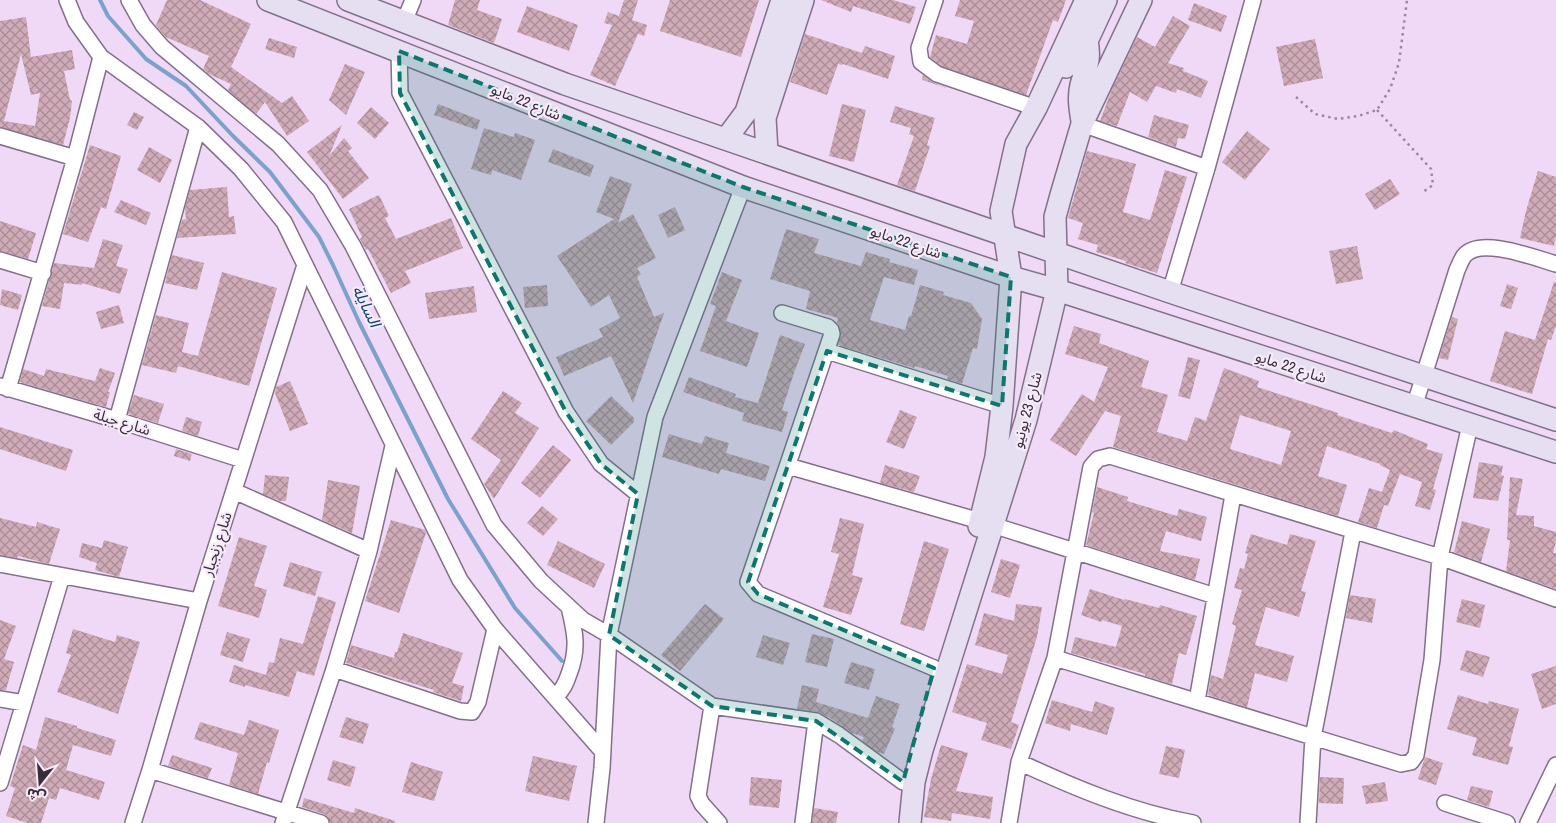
<svg xmlns="http://www.w3.org/2000/svg" width="1556" height="823" font-family="'Archivo Narrow','Noto Sans Arabic',sans-serif">
<style>
.lines{fill:none;stroke-linecap:round;stroke-linejoin:round}
.stream{stroke:#7ca2cc;stroke-width:4}
.building{fill:url(#building-cross-hatch);fill-rule:evenodd}
.street-casing{stroke:#84708a;stroke-width:18}
.secondary-casing{stroke:#84708a;stroke-width:24}
.path{stroke:#98889c;stroke-width:2.5;stroke-dasharray:2.5 4;stroke-linecap:butt}
.street{stroke:#fff;stroke-width:15}
.secondary{stroke:#e6dff2;stroke-width:21}
.marked{fill:#0f766e;fill-opacity:0.2;stroke:#0f766e;stroke-width:4;stroke-dasharray:10 6;stroke-linejoin:round}
.labels{text-anchor:middle;stroke-width:4.5;stroke-linejoin:round;paint-order:stroke}
.street-label{font-size:15px;fill:#362d38;stroke:#f7eafb}
.water-label{font-size:16px;font-style:italic;fill:#0a4276;stroke:#f7eafb}
</style>
<defs>
<pattern id="building-cross-hatch" width="8" height="8" patternUnits="userSpaceOnUse" patternTransform="scale(1.25)"><rect width="8" height="8" fill="#cfaab7"/><path d="M0 0l8 8M0 8l8-8" fill="none" stroke="#a98b96"/></pattern>
</defs>
<rect width="100%" height="100%" fill="#efd9f6"/>
<g class="lines">
<path class="stream" d="M 100,0 L 108,16 L 146,59 L 186,86 L 233,136 L 270,172 L 319,237 L 333,265 L 359,322 L 448,499 L 515,608 L 562,661"/>
</g>
<path class="building" d="M 167,0 L 200,0 L 251,24 L 231,67 L 282,103 L 292,96 L 309,121 L 287,136 L 265,102 L 256,114 L 228,90 L 231,84 L 209,74 L 203,69 L 209,56 L 166,37 L 156,25 Z
M 455,0 L 480,0 L 477,10 L 502,19 L 494,43 L 448,25 Z
M 624,0 L 638,0 L 632,20 L 647,25 L 644,36 L 638,34 L 615,86 L 590,75 L 612,25 L 604,23 L 608,12 L 619,16 Z
M 670,0 L 759,0 L 741,57 L 660,31 Z
M 821,0 L 893,0 L 916,7 L 910,24 L 853,6 L 851,12 Z
M 960,0 L 1066,0 L 1058,22 L 1053,20 L 1026,95 L 941,66 L 930,57 L 936,35 L 967,44 L 974,21 L 955,16 Z
M 1194,3 L 1227,16 L 1221,32 L 1188,20 Z
M 527,6 L 578,25 L 569,51 L 517,32 Z
M 1173,16 L 1190,26 L 1168,63 L 1184,68 L 1183,71 L 1208,81 L 1201,98 L 1177,89 L 1176,93 L 1156,86 L 1147,102 L 1130,92 L 1117,126 L 1100,121 L 1112,89 L 1137,37 L 1155,47 Z
M 26,17 L 31,57 L 72,50 L 75,69 L 64,71 L 70,100 L 72,101 L 70,118 L 63,145 L 0,127 L 0,21 ZM 21,54 L 31,95 L 40,93 L 35,126 L 4,121 Z
M 805,34 L 862,53 L 865,46 L 895,56 L 888,79 L 843,64 L 842,65 L 838,64 L 827,95 L 790,82 Z
M 269,38 L 297,47 L 294,58 L 265,49 Z
M 1315,39 L 1323,78 L 1284,86 L 1276,47 Z
M 345,64 L 365,72 L 346,115 L 329,100 Z
M 923,75 L 932,82 L 947,88 L 922,80 Z
M 438,104 L 480,120 L 477,130 L 434,115 Z
M 842,104 L 866,110 L 854,162 L 829,156 Z
M 895,106 L 935,118 L 927,145 L 930,146 L 915,191 L 897,185 L 914,136 L 909,134 L 911,128 L 890,122 Z
M 371,107 L 389,123 L 375,139 L 357,123 Z
M 134,112 L 144,117 L 137,130 L 127,125 Z
M 1154,115 L 1189,125 L 1185,139 L 1178,138 L 1176,147 L 1148,137 Z
M 342,125 L 329,156 L 344,138 L 352,148 L 348,151 L 369,178 L 343,199 L 307,152 Z
M 484,128 L 514,137 L 515,133 L 535,140 L 521,180 L 492,170 L 491,175 L 471,169 Z
M 1247,131 L 1270,149 L 1245,180 L 1222,162 Z
M 90,145 L 121,156 L 106,209 L 101,207 L 88,242 L 63,234 Z
M 149,147 L 172,160 L 160,183 L 137,170 Z
M 553,149 L 594,165 L 590,177 L 548,162 Z
M 1087,151 L 1136,164 L 1123,212 L 1150,220 L 1165,170 L 1187,177 L 1157,273 L 1125,263 L 1126,261 L 1096,252 L 1098,245 L 1078,239 L 1083,223 L 1068,218 Z
M 1538,171 L 1556,177 L 1556,236 L 1554,246 L 1520,238 L 1526,211 Z
M 610,176 L 632,184 L 618,223 L 633,214 L 656,258 L 637,268 L 641,274 L 637,277 L 654,317 L 664,313 L 633,403 L 611,356 L 564,376 L 556,357 L 603,337 L 599,329 L 620,318 L 609,295 L 591,307 L 557,256 L 614,219 L 596,212 Z
M 1390,179 L 1400,194 L 1375,210 L 1365,194 Z
M 227,187 L 229,217 L 234,216 L 236,234 L 177,238 L 182,220 L 186,219 L 185,208 L 190,190 Z
M 379,195 L 389,216 L 385,218 L 396,239 L 451,218 L 463,248 L 405,271 L 411,283 L 391,293 L 368,249 L 366,250 L 360,239 L 362,237 L 349,209 Z
M 121,200 L 151,213 L 146,225 L 114,212 Z
M 675,207 L 685,230 L 668,238 L 658,215 Z
M 0,221 L 36,233 L 28,259 L 0,251 Z
M 786,229 L 819,239 L 814,253 L 861,266 L 866,252 L 890,259 L 889,262 L 918,270 L 914,285 L 884,277 L 870,320 L 905,330 L 909,316 L 911,316 L 920,285 L 944,292 L 943,295 L 971,303 L 982,319 L 977,349 L 973,348 L 962,384 L 947,379 L 948,376 L 915,366 L 914,368 L 838,345 L 841,332 L 837,322 L 838,318 L 806,309 L 810,291 L 770,279 Z
M 103,239 L 123,245 L 116,266 L 128,269 L 120,294 L 82,283 L 82,285 L 64,283 L 60,309 L 42,306 L 54,263 L 94,268 Z
M 1357,246 L 1363,279 L 1336,284 L 1329,251 Z
M 172,255 L 204,263 L 197,290 L 165,283 Z
M 222,272 L 277,288 L 249,386 L 178,366 L 176,373 L 142,365 L 156,315 L 189,323 L 182,352 L 198,356 Z
M 722,272 L 742,280 L 726,321 L 759,333 L 747,367 L 700,351 L 716,306 L 710,304 Z
M 1554,282 L 1556,282 L 1556,326 L 1551,340 L 1548,339 L 1532,394 L 1490,381 L 1505,331 L 1535,340 Z
M 1507,284 L 1518,288 L 1511,309 L 1500,306 Z
M 547,285 L 548,306 L 525,308 L 523,287 Z
M 474,286 L 477,312 L 429,319 L 425,293 Z
M 2,289 L 22,295 L 18,310 L 0,305 Z
M 119,305 L 124,323 L 101,329 L 96,312 Z
M 1452,317 L 1458,319 L 1448,360 L 1439,358 Z
M 1074,326 L 1101,334 L 1099,343 L 1149,361 L 1141,387 L 1168,395 L 1157,432 L 1187,441 L 1195,417 L 1206,421 L 1224,368 L 1259,381 L 1257,387 L 1338,413 L 1337,415 L 1392,433 L 1394,430 L 1428,444 L 1426,449 L 1443,454 L 1433,489 L 1436,490 L 1430,510 L 1415,506 L 1422,482 L 1400,474 L 1388,506 L 1384,505 L 1377,528 L 1358,522 L 1369,488 L 1382,492 L 1390,470 L 1380,465 L 1380,464 L 1327,446 L 1318,476 L 1347,485 L 1338,516 L 1113,447 L 1121,416 L 1105,411 L 1076,456 L 1050,440 L 1082,394 L 1094,402 L 1108,367 L 1065,354 ZM 1240,415 L 1291,431 L 1281,465 L 1230,449 Z
M 780,335 L 805,344 L 794,373 L 782,410 L 788,412 L 782,432 L 742,421 L 744,413 L 683,392 L 689,377 L 736,394 L 735,397 L 758,403 Z
M 1188,357 L 1200,360 L 1190,399 L 1178,396 Z
M 100,368 L 115,373 L 108,392 L 110,392 L 106,407 L 20,382 L 23,369 L 44,376 L 46,369 L 95,381 Z
M 290,381 L 308,424 L 290,431 L 275,393 L 276,387 Z
M 503,391 L 522,403 L 515,413 L 539,428 L 494,499 L 484,484 L 501,460 L 471,439 Z
M 134,395 L 164,404 L 158,423 L 128,414 Z
M 611,396 L 634,418 L 634,422 L 611,445 L 586,421 Z
M 900,410 L 917,417 L 904,449 L 886,442 Z
M 186,417 L 202,422 L 198,436 L 182,431 Z
M 0,427 L 73,450 L 66,471 L 0,449 Z
M 669,434 L 702,444 L 705,436 L 729,443 L 726,453 L 770,466 L 765,481 L 721,469 L 719,474 L 662,457 Z
M 553,445 L 571,460 L 540,498 L 521,483 Z
M 176,449 L 192,454 L 190,461 L 174,456 Z
M 1479,462 L 1503,466 L 1501,475 L 1504,476 L 1498,501 L 1473,498 Z
M 885,465 L 920,476 L 914,492 L 880,483 Z
M 265,475 L 289,477 L 286,501 L 280,501 L 263,494 Z
M 1510,477 L 1523,479 L 1516,515 L 1534,516 L 1534,526 L 1556,532 L 1556,541 L 1553,553 L 1556,553 L 1556,589 L 1506,571 L 1510,540 L 1507,540 Z
M 328,480 L 360,486 L 352,533 L 322,520 Z
M 1097,487 L 1128,497 L 1127,501 L 1177,516 L 1179,509 L 1207,517 L 1201,541 L 1166,531 L 1160,551 L 1200,559 L 1195,580 L 1086,545 L 1094,513 L 1092,512 Z
M 542,506 L 558,519 L 543,536 L 527,523 Z
M 0,518 L 36,527 L 37,522 L 60,529 L 49,564 L 18,556 L 17,558 L 0,555 Z
M 840,518 L 864,524 L 852,575 L 863,578 L 851,615 L 823,607 L 839,554 L 831,552 Z
M 391,520 L 425,530 L 426,533 L 399,613 L 365,601 Z
M 1462,521 L 1490,529 L 1481,562 L 1454,552 Z
M 1251,534 L 1287,545 L 1290,534 L 1316,541 L 1301,591 L 1306,592 L 1299,617 L 1266,607 L 1255,645 L 1294,656 L 1287,682 L 1255,673 L 1247,707 L 1208,695 L 1211,675 L 1223,679 L 1236,626 L 1232,624 L 1242,590 L 1234,588 L 1240,568 L 1244,569 L 1248,554 L 1245,553 Z
M 239,537 L 267,546 L 254,586 L 267,590 L 259,618 L 218,606 Z
M 104,540 L 128,547 L 119,577 L 95,570 L 97,563 L 79,557 L 82,543 L 102,548 Z
M 558,541 L 605,564 L 594,588 L 547,565 Z
M 924,541 L 949,549 L 924,631 L 900,624 Z
M 1001,559 L 1020,565 L 1010,598 L 991,592 Z
M 290,562 L 322,572 L 315,596 L 283,586 Z
M 1090,589 L 1124,600 L 1125,599 L 1159,608 L 1160,605 L 1197,616 L 1186,655 L 1179,653 L 1172,684 L 1145,676 L 1145,674 L 1071,653 L 1075,637 L 1116,647 L 1122,626 L 1102,620 L 1101,622 L 1081,615 Z
M 1350,595 L 1376,599 L 1372,623 L 1346,618 Z
M 318,596 L 336,602 L 314,676 L 297,671 L 289,697 L 245,685 L 245,687 L 229,682 L 234,665 L 266,675 L 269,662 L 274,663 L 280,638 L 303,644 Z
M 1462,599 L 1485,605 L 1480,628 L 1456,622 Z
M 705,604 L 724,619 L 680,671 L 661,655 Z
M 1016,604 L 1042,607 L 1037,637 L 1011,722 L 1019,725 L 1011,749 L 981,740 L 987,723 L 952,712 L 967,664 L 1002,674 L 1008,655 L 975,645 L 984,613 L 1014,621 Z
M 0,620 L 16,626 L 4,659 L 14,662 L 6,690 L 0,690 Z
M 73,629 L 115,642 L 117,635 L 140,642 L 118,714 L 57,692 L 71,655 L 66,653 Z
M 227,632 L 250,639 L 243,662 L 220,655 Z
M 403,633 L 463,653 L 452,683 L 464,686 L 461,701 L 433,692 L 434,690 L 346,663 L 351,645 L 394,658 L 395,652 L 397,652 Z
M 812,634 L 834,639 L 827,667 L 805,662 Z
M 763,635 L 790,643 L 783,665 L 756,657 Z
M 1466,650 L 1490,657 L 1483,677 L 1460,670 Z
M 851,662 L 875,669 L 869,690 L 844,683 Z
M 1556,666 L 1556,704 L 1542,709 L 1531,674 Z
M 802,685 L 819,689 L 816,702 L 868,718 L 876,696 L 900,704 L 892,727 L 895,729 L 884,754 L 877,752 L 862,741 L 864,737 L 852,733 L 830,718 L 818,712 L 797,709 Z
M 1458,695 L 1488,704 L 1489,701 L 1519,709 L 1509,746 L 1513,747 L 1508,765 L 1472,755 L 1477,738 L 1447,729 Z
M 1052,700 L 1092,712 L 1095,701 L 1115,708 L 1107,735 L 1071,724 L 1070,731 L 1045,723 Z
M 45,717 L 77,726 L 77,728 L 116,740 L 111,756 L 73,745 L 66,770 L 105,782 L 99,800 L 60,788 L 56,800 L 49,798 L 41,823 L 27,823 L 6,816 L 15,788 L 10,786 L 23,745 L 36,750 Z
M 346,717 L 369,724 L 363,744 L 339,737 Z
M 249,720 L 279,730 L 269,763 L 267,762 L 258,794 L 229,785 L 238,753 L 194,739 L 200,722 L 244,735 Z
M 941,745 L 968,753 L 956,791 L 993,797 L 990,819 L 952,813 L 951,821 L 924,817 L 931,779 Z
M 1166,746 L 1185,750 L 1179,778 L 1159,774 Z
M 172,755 L 212,768 L 208,778 L 168,766 Z
M 533,756 L 577,766 L 569,801 L 525,791 Z
M 1425,757 L 1443,763 L 1436,785 L 1418,779 Z
M 333,760 L 356,767 L 350,787 L 327,780 Z
M 411,762 L 443,772 L 434,801 L 402,792 Z
M 751,777 L 782,780 L 779,808 L 749,805 Z
M 1320,777 L 1344,778 L 1343,804 L 1319,803 Z
M 1385,782 L 1388,801 L 1366,804 L 1362,786 Z
M 1471,786 L 1493,791 L 1489,807 L 1467,800 Z
M 304,798 L 354,813 L 355,808 L 395,821 L 395,823 L 330,823 L 328,817 L 324,814 L 302,807 Z
M 814,808 L 838,812 L 836,823 L 812,823 Z"/>
<g class="lines">
<defs>
<path id="street" d="M 67,0 L 76,22 L 101,57 L 198,127 L 241,169 L 284,222 L 460,580 L 495,629 L 603,752
M 129,0 L 143,25 L 162,47 L 278,144 L 320,190 L 353,246 L 494,525 L 541,581 L 583,620 L 609,635 L 712,706 L 816,721 L 839,735 L 903,782
M 935,0 L 919,48 L 921,62 L 937,74 L 1036,108
M 404,22 L 413,0
M 399,51 L 400,93 L 566,412 L 601,464 L 638,494
M 1082,124 L 1207,168
M 0,136 L 75,158
M 0,260 L 43,273
M 1170,292 L 1207,168 L 1253,0
M 782,313 L 828,327 L 831,330 L 832,334 L 748,582 L 758,594 L 934,668
M 827,351 L 1002,406
M 0,386 L 117,420 L 243,460
M 8,389 L 75,158 L 101,57
M 1414,407 L 1457,270 C 1459,266 1461,260 1464,256 C 1480,236 1535,258 1556,264
M 117,420 L 198,127
M 788,466 L 980,521 L 1215,596
M 234,491 L 369,551
M 0,564 L 199,601
M 1055,658 L 1401,764 L 1411,762 L 1416,755 L 1432,660 L 1440,557 L 1470,425
M 334,669 L 460,711 L 472,712 L 478,702 L 495,629
M 555,697 C 563,690 566,683 569,674 C 579,648 575,632 569,607
M 0,699 L 24,703
M 1197,701 L 1233,495
M 712,706 L 698,796 L 702,804 L 719,823
M 1019,762 C 1075,788 1132,812 1193,823
M 150,770 L 321,823
M 0,783 L 62,576
M 1445,803 L 1507,823
M 133,823 L 150,770 L 199,601 L 305,265
M 283,823 L 334,669 L 369,551 L 393,446
M 596,823 L 602,768 L 609,635 L 655,417 L 743,187
M 803,823 L 816,721
M 1009,823 L 1019,762 L 1055,658 L 1091,467 L 1098,459 L 1110,456 L 1440,557 L 1556,599
M 1308,823 L 1313,737 L 1353,532
M 1528,823 L 1556,765"/>
<path id="secondary" d="M 268,0 L 743,187 L 1011,277 L 1057,290 L 1556,452
M 348,0 L 565,84 L 1170,292 L 1556,420
M 1066,67 L 1073,50 L 1087,41 L 1106,0
M 1082,121 C 1080,109 1078,97 1081,85 C 1086,67 1091,60 1087,41
M 726,139 L 746,112 L 782,0
M 767,152 L 765,118 L 803,0
M 979,526 L 996,457 L 1002,406 L 1011,277 L 1001,211 L 1016,144 L 1036,108 L 1086,0
M 910,823 L 914,782 L 922,750 L 1026,420 L 1057,290 L 1055,217 L 1061,195 L 1082,124 L 1141,0"/>
</defs>
<use href="#street" class="street-casing"/>
<use href="#secondary" class="secondary-casing"/>
<path class="path" d="M 1296,97 L 1315,114 L 1338,119 L 1358,116 L 1377,110 L 1390,89 L 1399,63 L 1407,0
M 1377,110 L 1431,169 L 1433,185 L 1423,192"/>
<use href="#street" class="street"/>
<use href="#secondary" class="secondary"/>
</g>
<path class="marked" d="M 399,51 L 743,187 L 1011,277 L 1002,406 L 827,351 L 748,582 L 758,594 L 934,668 L 903,782 L 816,721 L 712,706 L 609,635 L 638,494 L 601,464 L 566,412 L 400,93 Z"/>
<g class="labels">
<g class="street-label">
<text transform="translate(526 102) rotate(22)" y="5">شارع 22 مايو</text>
<text transform="translate(906 242) rotate(19)" y="5">شارع 22 مايو</text>
<text transform="translate(1291 367) rotate(18)" y="5">شارع 22 مايو</text>
<text transform="translate(1027 410) rotate(-75)" y="5">شارع 23 يونيو</text>
<text transform="translate(122 422) rotate(17)" y="5">شارع جبلة</text>
<text transform="translate(217 544) rotate(-72)" y="5">شارع زنجبار</text>
</g>
<g class="water-label">
<text transform="translate(367 306) rotate(64)" y="6">السايلة</text>
</g>
</g>
<g transform="translate(40 783) rotate(197)" stroke="#f7eafb" stroke-width="4" paint-order="stroke">
<path d="M0-4L9 19L0 12L-9 19Z" fill="#362d38"/>
<text y="-8" font-size="14" font-weight="bold" text-anchor="middle" fill="#362d38">ش</text>
</g>
</svg>
